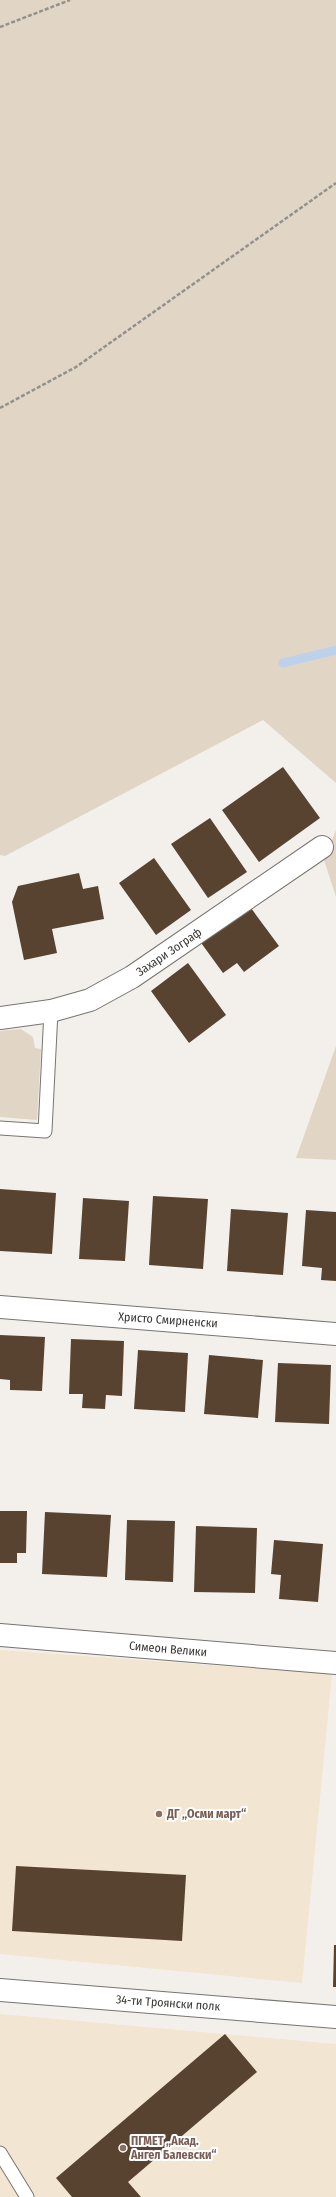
<svg xmlns="http://www.w3.org/2000/svg" width="336" height="2197" font-family="'Fira Sans Condensed',sans-serif">
<style>
.education{fill:#f2e5d1}
.green{fill:#e1d5c5}
.lines{fill:none;stroke-linecap:round;stroke-linejoin:round}
.stream{stroke:#bdd2ea;stroke-width:9}
.building{fill:#574330}
.lane-casing{stroke:#777471;stroke-width:15}
.street-casing{stroke:#777471;stroke-width:24}
.path{stroke:#93918e;stroke-width:2.5;stroke-dasharray:4 2;stroke-linecap:butt}
.lane{stroke:#fff;stroke-width:13}
.street{stroke:#fff;stroke-width:22}
.education-dot{fill:#8d6e63;stroke:#fff;stroke-width:1.5}
.labels{text-anchor:middle;stroke-width:4;stroke-linejoin:round;paint-order:stroke}
.street-label{font-size:12px;fill:#383735;stroke:#fff}
.education-label{font-size:12px;font-weight:bold;fill:#785e54;stroke:#fff;text-anchor:start}
</style>
<rect width="100%" height="100%" fill="#f3f0ec"/>
<path class="education" d="M 0,1650 L 332,1674 L 302,1983 L 0,1954 Z
M 0,2014 L 336,2044 L 336,2197 L 0,2197 Z"/>
<path class="green" d="M 0,0 L 336,0 L 336,783 L 263,720 L 5,856 L 0,855 Z
M 336,830 L 336,897 L 324,860 Z
M 21,1029 L 33,1037 L 35,1048 L 41,1049 L 37,1120 L 0,1117 L 0,1031 Z
M 336,1046 L 336,1160 L 296,1158 Z"/>
<g class="lines">
<path class="stream" d="M 283,663 L 336,650"/>
</g>
<path class="building" d="M 283,767 L 320,818 L 259,862 L 222,810 Z
M 210,818 L 247,872 L 208,898 L 171,844 Z
M 154,858 L 191,910 L 156,935 L 119,883 Z
M 79,873 L 83,889 L 98,886 L 104,919 L 52,929 L 57,953 L 24,960 L 12,902 L 18,886 Z
M 248,904 L 279,946 L 244,972 L 237,963 L 223,973 L 199,940 Z
M 188,963 L 226,1015 L 189,1043 L 151,991 Z
M 0,1189 L 56,1193 L 52,1254 L 0,1251 Z
M 153,1196 L 208,1199 L 203,1269 L 149,1265 Z
M 83,1198 L 129,1201 L 125,1261 L 79,1259 Z
M 231,1209 L 288,1213 L 283,1275 L 227,1271 Z
M 306,1210 L 336,1212 L 336,1281 L 321,1280 L 322,1268 L 302,1266 Z
M 0,1335 L 45,1337 L 42,1391 L 10,1390 L 10,1380 L 0,1379 Z
M 71,1339 L 124,1341 L 122,1396 L 106,1395 L 105,1409 L 82,1408 L 83,1394 L 69,1394 Z
M 138,1350 L 188,1353 L 185,1412 L 134,1409 Z
M 209,1355 L 263,1360 L 258,1418 L 204,1414 Z
M 278,1363 L 331,1365 L 329,1424 L 275,1422 Z
M 0,1511 L 27,1511 L 26,1553 L 17,1553 L 17,1563 L 0,1563 Z
M 45,1512 L 111,1515 L 107,1577 L 42,1574 Z
M 127,1520 L 175,1521 L 173,1582 L 125,1580 Z
M 196,1526 L 257,1528 L 255,1593 L 194,1592 Z
M 274,1540 L 323,1544 L 318,1602 L 279,1599 L 281,1575 L 271,1574 Z
M 16,1866 L 186,1875 L 182,1941 L 12,1931 Z
M 334,1945 L 336,1945 L 336,1987 L 333,1987 Z
M 225,2034 L 257,2072 L 128,2182 L 141,2197 L 72,2197 L 56,2178 Z"/>
<g class="lines">
<defs>
<path id="lane" d="M 0,1128 L 45,1131 L 51,1011
M 0,2153 L 27,2197"/>
<path id="street" d="M 0,1018 L 51,1011 L 90,1000 L 132,977 L 322,847
M 0,1307 L 336,1334
M 0,1635 L 336,1663
M 0,1990 L 336,2017"/>
</defs>
<use href="#lane" class="lane-casing"/>
<use href="#street" class="street-casing"/>
<path class="path" d="M 0,27 L 70,0
M 0,408 L 76,367 L 336,183"/>
<use href="#lane" class="lane"/>
<use href="#street" class="street"/>
</g>
<g class="education-dot">
<circle cx="159" cy="1814" r="4"/>
<circle cx="123" cy="2148" r="4"/>
</g>
<g class="labels">
<g class="street-label">
<text transform="translate(169 952) rotate(-34)" y="4">Захари Зограф</text>
<text transform="translate(168 1320) rotate(4)" y="4">Христо Смирненски</text>
<text transform="translate(168 1649) rotate(5)" y="4">Симеон Велики</text>
<text transform="translate(168 2003) rotate(4)" y="4">34-ти Троянски полк</text>
</g>
<g class="education-label">
<text x="167" y="1818">ДГ „Осми март“</text>
<text x="131" y="2145">ПГМЕТ „Акад.<tspan x="131" dy="14">Ангел Балевски“</tspan></text>
</g>
</g>
</svg>
